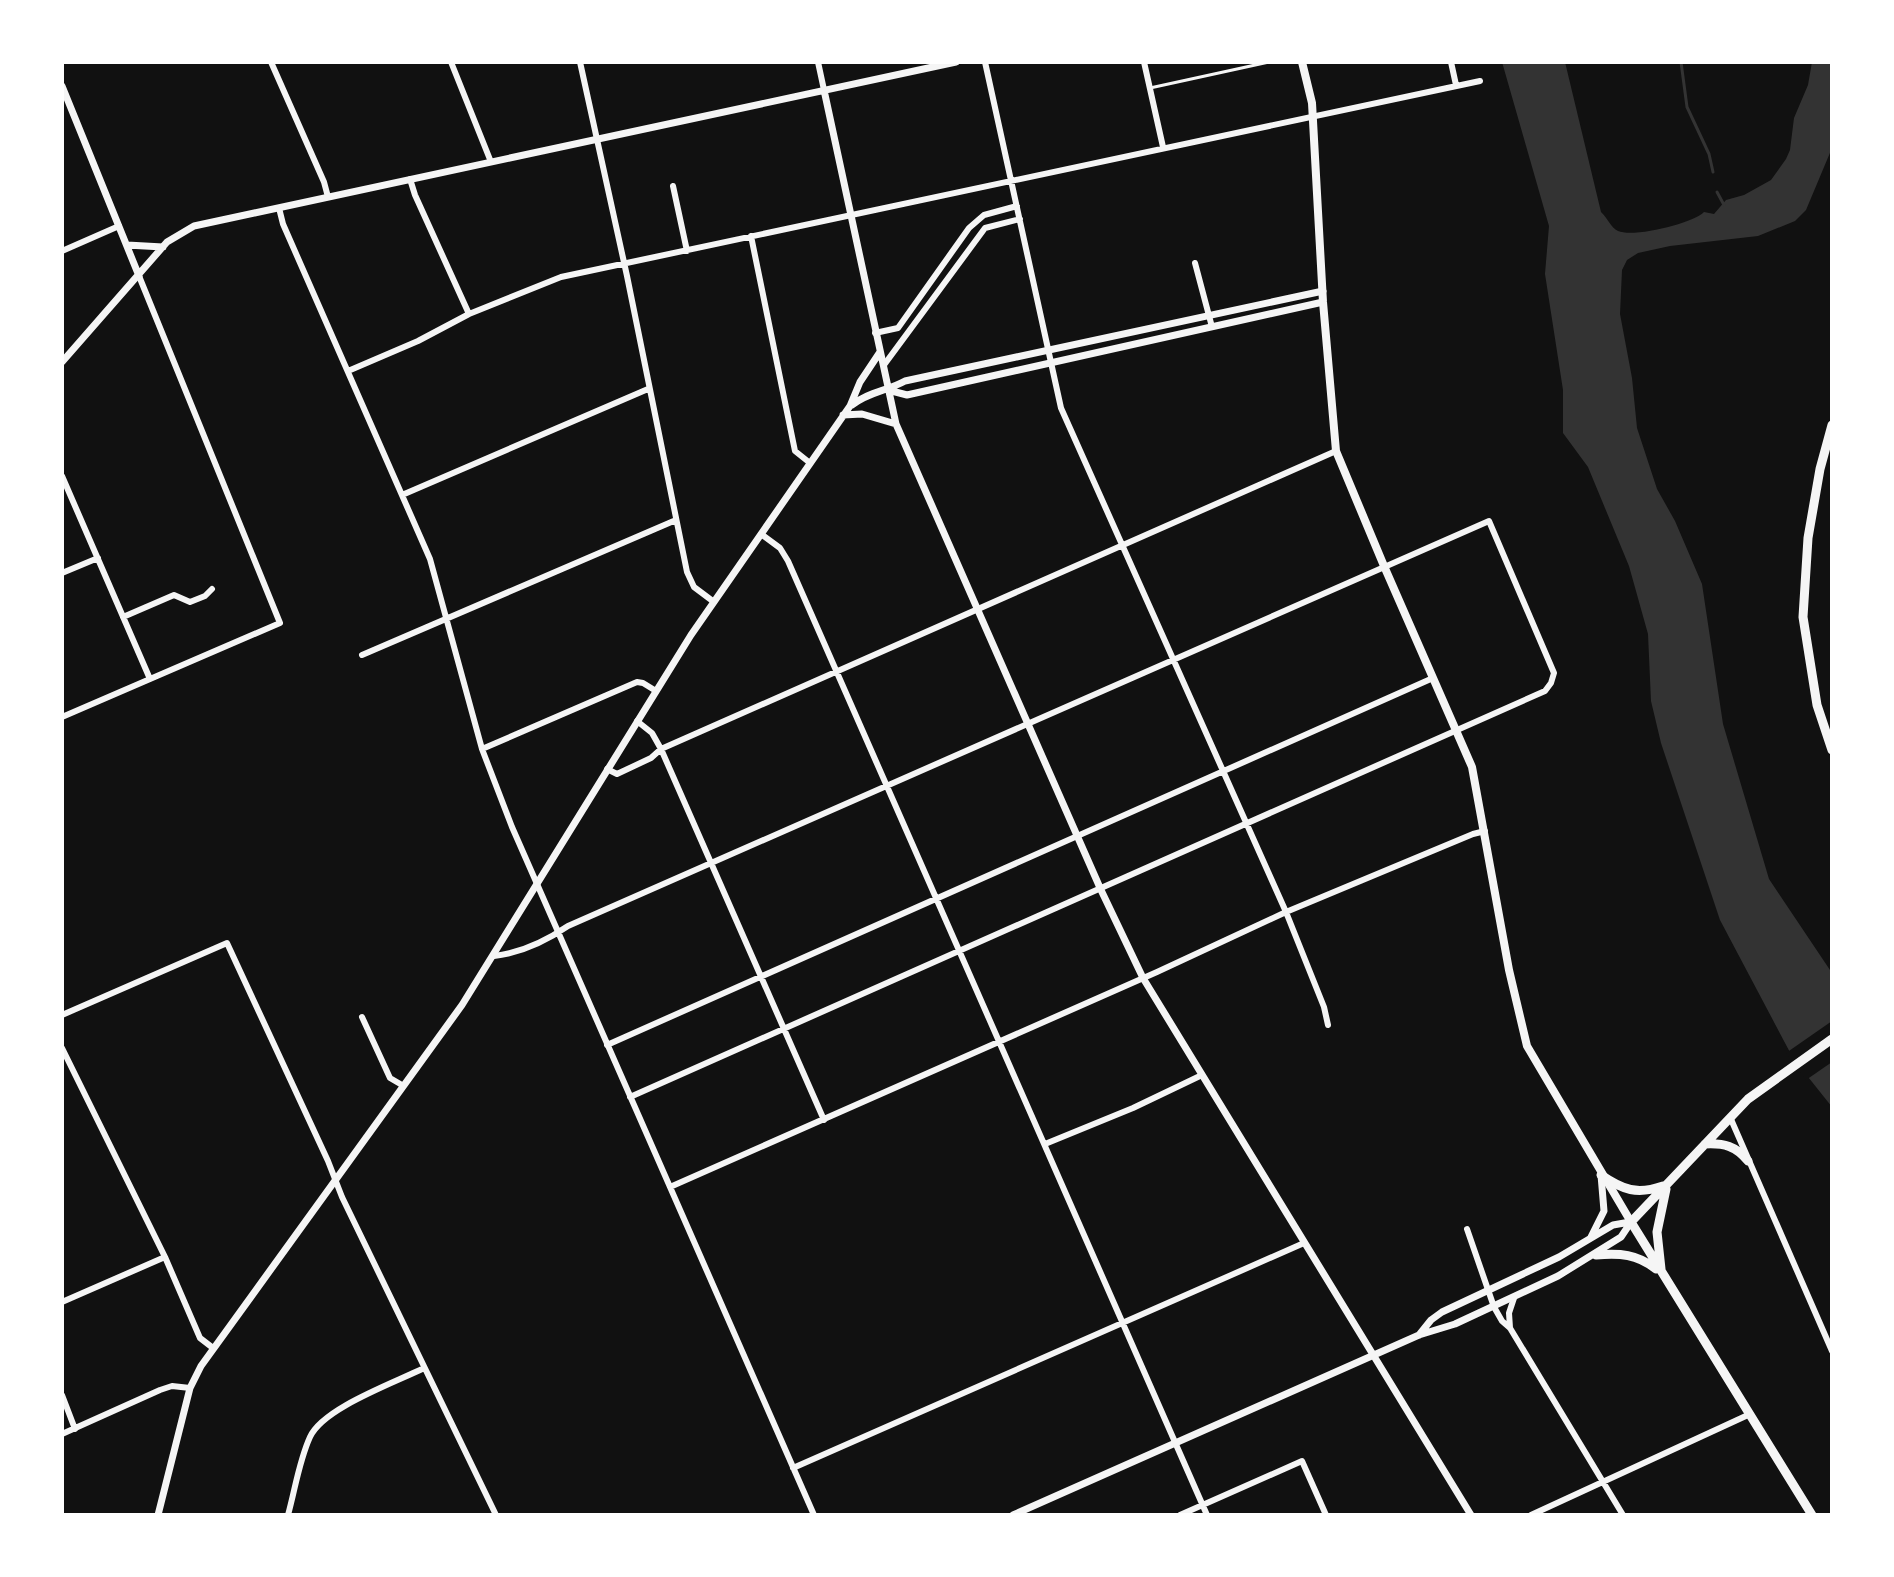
<svg xmlns="http://www.w3.org/2000/svg" width="1894" height="1577" font-family="Lato,sans-serif">
<style>
.water{fill:#333}
.pier{fill:#111}
.lines{fill:none;stroke-linecap:round;stroke-linejoin:round}
.stream{stroke:#333;stroke-width:3}
.service{stroke:#f5f5f5;stroke-width:3}
.minor{stroke:#f5f5f5;stroke-width:6}
.tertiary{stroke:#f5f5f5;stroke-width:7}
.secondary{stroke:#f5f5f5;stroke-width:8}
.primary{stroke:#f5f5f5;stroke-width:9}
</style>
<rect width="100%" height="100%" fill="#111"/>
<path class="water" d="M 1502,62 L 1565,62 L 1601,212 C 1607,217 1611,228 1618,231 C 1634,238 1694,223 1704,212 L 1714,214 L 1726,200 L 1744,195 L 1771,180 L 1786,159 L 1790,150 L 1794,118 L 1808,85 L 1812,62 L 1832,62 L 1832,148 L 1806,210 L 1795,221 L 1758,236 L 1670,246 L 1638,253 L 1627,260 L 1622,270 L 1620,314 L 1632,378 L 1637,428 L 1657,489 L 1675,521 L 1702,584 L 1723,724 L 1769,879 L 1832,973 L 1832,1107 L 1793,1058 L 1720,920 L 1661,743 L 1651,701 L 1648,634 L 1629,566 L 1588,467 L 1563,433 L 1563,390 L 1545,274 L 1549,226 Z"/>
<path class="pier" d="M 1832,1021 L 1832,1062 L 1806,1080 L 1786,1053 Z"/>
<g class="lines">
<path class="stream" d="M 1681,62 L 1687,107 L 1709,154 L 1713,172
M 1717,192 L 1724,205"/>
<path class="service" d="M 1150,88 L 1269,62"/>
<path class="minor" d="M 271,62 L 324,182 L 328,197
M 451,62 L 491,162
M 580,62 L 627,276 L 687,572 L 694,587 L 714,602
M 818,62 L 824,90
M 985,62 L 1061,408 L 1286,912 L 1324,1007 L 1328,1025
M 1144,62 L 1163,147
M 1451,62 L 1456,85
M 410,179 L 415,195 L 469,314
M 673,186 L 687,251
M 279,208 L 283,224 L 430,559 L 482,749 L 512,827 L 814,1515
M 751,236 L 795,451 L 810,463
M 62,251 L 119,226
M 1195,263 L 1212,327
M 875,333 L 898,328 L 969,228 L 984,215 L 1017,206
M 884,365 L 985,228 L 1020,219
M 348,371 L 418,341 L 469,314 L 561,277 L 1480,81
M 62,476 L 150,679
M 402,495 L 648,389
M 761,534 L 780,548 L 788,561 L 1207,1515
M 62,573 L 98,558
M 123,617 L 174,595 L 190,602 L 205,596 L 212,589
M 362,655 L 676,520
M 62,717 L 280,623 L 139,276
M 637,721 L 652,733 L 661,749 L 824,1120
M 482,749 L 637,682 L 643,683 L 656,691
M 607,769 L 617,774 L 651,758 L 661,749 L 1336,451
M 494,956 C 521,953 546,941 568,926 L 1489,521 L 1554,673 L 1551,683 L 1545,691 L 630,1097
M 62,1015 L 227,943 L 328,1161 L 342,1197 L 496,1515
M 362,1017 L 390,1078 L 402,1085
M 607,1045 L 1433,678
M 62,1048 L 165,1257 L 200,1338 L 213,1348
M 1730,1117 L 1832,1351
M 1045,1144 L 1133,1108 L 1202,1075
M 670,1187 L 1157,972 L 1286,912 L 1473,834 L 1485,831
M 1467,1229 L 1494,1307 L 1502,1321 L 1510,1328 L 1623,1515
M 62,1302 L 165,1257
M 1510,1328 L 1509,1313 L 1514,1298
M 62,1395 L 75,1429
M 62,1434 L 160,1390 L 172,1386 L 190,1388
M 793,1468 L 1304,1243
M 288,1515 C 295,1490 299,1461 310,1437 C 323,1408 394,1383 424,1368
M 1180,1515 L 1302,1461 L 1326,1515
M 1531,1515 L 1748,1415"/>
<path class="tertiary" d="M 62,86 L 139,276
M 824,90 L 896,424 L 1101,890 L 1143,978 L 1471,1515
M 127,245 L 163,247
M 62,362 L 167,242 L 194,226 L 956,62
M 888,390 L 907,395 L 1323,302
M 852,405 C 868,392 887,391 905,381 L 1323,291
M 843,415 L 862,414 L 896,424
M 1591,1237 L 1604,1211 L 1601,1175
M 1419,1335 L 1431,1320 L 1442,1312 L 1559,1257 L 1613,1225 L 1630,1222
M 158,1515 L 190,1388 L 201,1366 L 462,1005 L 691,635 L 850,406 L 860,382 L 880,352
M 1013,1515 L 1419,1335 L 1455,1324 L 1558,1276 L 1621,1237 L 1631,1222"/>
<path class="secondary" d="M 1302,62 L 1312,103 L 1323,302 L 1336,451 L 1384,566 L 1472,767 L 1509,970 L 1527,1046 L 1631,1222"/>
<path class="primary" d="M 1832,425 L 1820,469 L 1808,538 L 1803,617 L 1817,705 L 1832,750
M 1705,1144 C 1724,1143 1736,1146 1748,1161
M 1601,1175 C 1623,1190 1637,1195 1663,1186
M 1596,1255 C 1620,1253 1637,1254 1656,1269
M 1661,1269 L 1657,1232 L 1666,1189
M 1812,1515 L 1631,1222 L 1748,1099 L 1832,1039"/>
</g>
<rect width="1894" height="1577" fill="none" stroke="#ffffff" stroke-width="128"/>
</svg>
